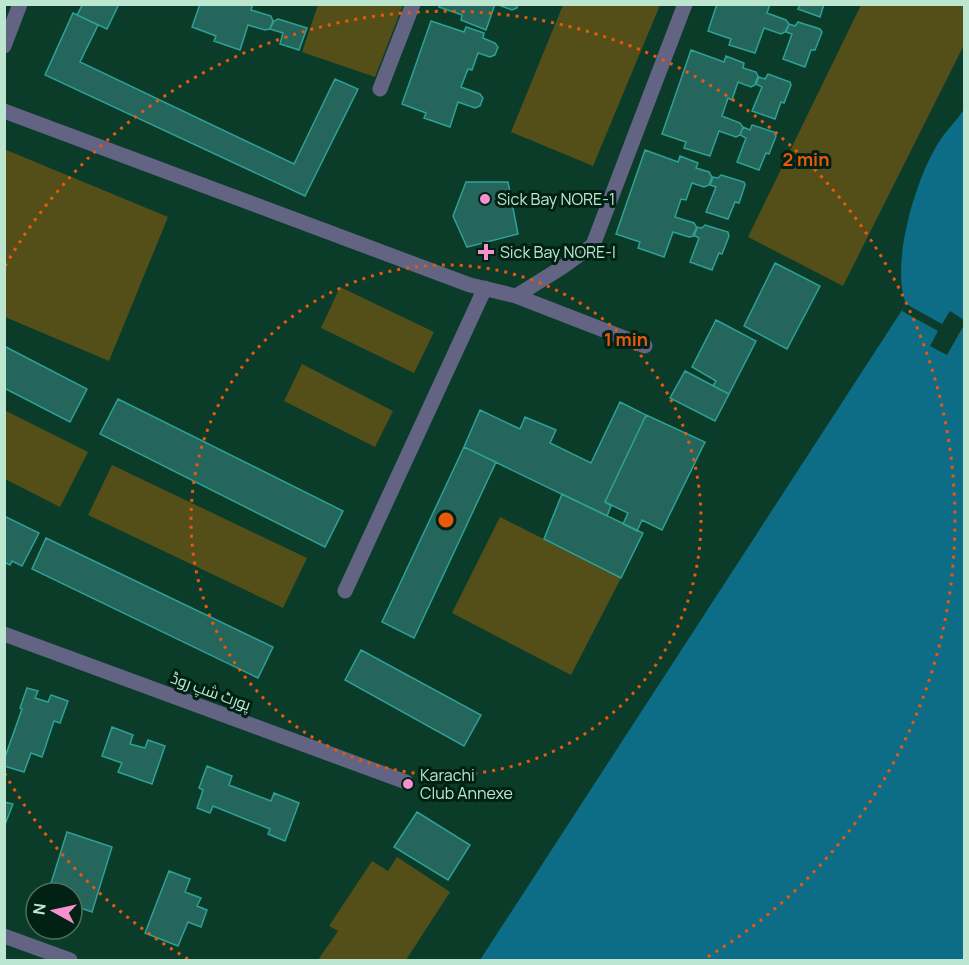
<svg xmlns="http://www.w3.org/2000/svg" width="969" height="965" font-family="Manrope,Cairo,sans-serif">
<style>
.green{fill:#544f19}
.water{fill:#0d6d87}
.pier{fill:#0a3c29}
.building{fill:#24655c;stroke:#2da294;stroke-width:1.5}
.lines{fill:none;stroke-linecap:round;stroke-linejoin:round}
.minor{stroke:#636383;stroke-width:15}
.tertiary{stroke:#636383;stroke-width:15}
.ring{fill:none;stroke:#e8590c;stroke-width:3;stroke-dasharray:3 6}
.poi-dot{fill:#f690cf;stroke:#002113;stroke-width:2}
.labels{text-anchor:middle;stroke-width:6;stroke-linejoin:round;paint-order:stroke}
.poi-label{font-size:16px;fill:#bde6d1;stroke:#002113;text-anchor:start}
.street-label{font-size:16px;fill:#bde6d1;stroke:#002113}
.centre{fill:#e8590c;stroke:#002113;stroke-width:3}
.ring-label{font-size:18px;text-anchor:middle;font-weight:bold;fill:#e8590c;stroke:#002113;stroke-width:6;stroke-linejoin:round;paint-order:stroke}
</style>
<rect width="100%" height="100%" fill="#0a3c29"/>
<path class="green" d="M 318,5 L 403,5 L 375,77 L 302,52 Z
M 563,5 L 660,5 L 593,166 L 511,132 Z
M 861,5 L 964,5 L 964,45 L 843,286 L 748,237 Z
M 4,149 L 168,217 L 109,361 L 5,317 Z
M 340,287 L 434,332 L 414,373 L 321,328 Z
M 302,364 L 393,411 L 375,447 L 284,401 Z
M 4,410 L 88,452 L 60,507 L 5,479 Z
M 112,465 L 307,558 L 283,608 L 88,515 Z
M 500,517 L 621,578 L 571,675 L 452,613 Z
M 397,857 L 450,892 L 406,960 L 318,960 L 338,931 L 329,926 L 372,861 L 388,871 Z"/>
<path class="water" d="M 964,109 L 964,960 L 480,960 L 906,304 C 890,264 916,177 939,142 C 946,130 957,121 964,109 Z"/>
<path class="pier" d="M 906,304 L 942,324 L 950,311 L 964,320 L 964,325 L 947,355 L 930,346 L 938,331 L 902,311 Z"/>
<path class="building" d="M 83,4 L 119,4 L 107,29 L 77,15 Z
M 200,4 L 253,4 L 251,10 L 271,16 L 273,21 L 270,29 L 265,30 L 248,25 L 240,50 L 214,41 L 216,36 L 192,27 Z
M 439,4 L 495,4 L 486,30 L 461,20 L 462,15 L 439,7 Z
M 496,4 L 518,4 L 517,8 L 512,10 Z
M 717,4 L 770,4 L 767,13 L 786,20 L 789,24 L 785,32 L 781,34 L 764,28 L 755,53 L 729,45 L 731,39 L 708,31 Z
M 800,4 L 824,4 L 820,17 L 798,9 Z
M 73,13 L 98,25 L 80,62 L 294,164 L 335,79 L 358,89 L 305,196 L 45,75 Z
M 278,19 L 307,28 L 299,50 L 280,44 L 283,33 L 270,29 L 274,21 Z
M 431,21 L 464,32 L 466,27 L 484,33 L 483,38 L 495,43 L 498,47 L 495,55 L 490,57 L 478,53 L 472,70 L 468,69 L 461,87 L 480,94 L 483,98 L 480,106 L 475,108 L 458,102 L 450,127 L 424,118 L 426,113 L 402,104 Z
M 798,22 L 820,29 L 822,32 L 815,50 L 811,50 L 805,67 L 783,59 L 792,34 L 786,32 L 789,24 L 795,26 Z
M 691,50 L 724,62 L 726,56 L 744,63 L 743,68 L 756,72 L 758,76 L 755,85 L 751,87 L 738,82 L 732,100 L 728,98 L 722,116 L 740,123 L 743,127 L 740,135 L 736,137 L 719,131 L 710,156 L 684,148 L 686,142 L 662,134 Z
M 768,74 L 790,82 L 791,85 L 784,103 L 781,102 L 775,119 L 752,111 L 762,87 L 756,84 L 759,77 L 765,79 Z
M 752,125 L 774,132 L 776,136 L 769,154 L 766,153 L 759,170 L 737,162 L 746,138 L 740,135 L 743,127 L 750,130 Z
M 645,150 L 678,162 L 680,156 L 698,163 L 696,168 L 709,172 L 712,177 L 709,185 L 704,187 L 692,183 L 686,200 L 681,199 L 675,217 L 694,223 L 697,228 L 694,236 L 689,237 L 673,232 L 664,257 L 638,248 L 640,242 L 616,234 Z
M 721,175 L 744,182 L 745,185 L 739,203 L 735,202 L 728,219 L 706,212 L 716,187 L 710,185 L 713,177 L 718,178 Z
M 466,182 L 508,182 L 518,234 L 467,247 L 453,216 Z
M 705,225 L 728,232 L 729,236 L 722,254 L 719,253 L 712,270 L 690,262 L 699,238 L 693,235 L 697,227 L 702,228 Z
M 775,263 L 820,286 L 787,349 L 744,326 Z
M 716,320 L 756,341 L 729,394 L 713,386 L 716,381 L 692,367 Z
M 4,346 L 87,389 L 70,422 L 4,388 Z
M 685,371 L 729,394 L 715,421 L 670,398 Z
M 118,399 L 343,511 L 325,547 L 100,434 Z
M 620,402 L 646,415 L 605,502 L 611,506 L 607,516 L 464,447 L 480,410 L 520,429 L 525,417 L 556,430 L 550,443 L 591,463 Z
M 646,415 L 705,442 L 662,530 L 642,520 L 637,531 L 623,524 L 628,513 L 605,502 Z
M 464,447 L 496,462 L 414,638 L 382,622 Z
M 562,494 L 643,533 L 621,578 L 544,539 Z
M 4,516 L 39,533 L 22,566 L 12,561 L 10,565 L 4,562 Z
M 46,538 L 273,647 L 258,678 L 32,569 Z
M 361,650 L 481,715 L 464,746 L 345,680 Z
M 27,688 L 38,691 L 35,698 L 48,702 L 51,695 L 68,701 L 60,723 L 54,721 L 42,757 L 31,753 L 24,772 L 4,766 L 4,760 L 22,709 L 20,708 Z
M 112,727 L 133,735 L 130,744 L 145,748 L 148,740 L 165,746 L 152,784 L 118,772 L 122,763 L 102,756 Z
M 207,766 L 232,776 L 229,785 L 271,801 L 274,793 L 299,803 L 285,841 L 268,834 L 270,829 L 213,806 L 210,813 L 197,808 L 203,790 L 199,788 Z
M 4,802 L 13,804 L 4,827 Z
M 417,812 L 470,845 L 448,880 L 394,847 Z
M 67,832 L 112,847 L 92,912 L 72,905 L 72,893 L 48,893 Z
M 169,871 L 190,879 L 185,892 L 201,898 L 197,906 L 207,910 L 201,927 L 188,922 L 178,946 L 145,933 Z"/>
<g class="lines">
<path class="minor" d="M 4,46 L 20,4
M 380,89 L 413,4
M 4,111 L 470,285 L 516,296 L 561,268 L 593,245 L 685,4
M 516,296 L 645,346
M 345,591 L 485,288
M 4,936 L 70,960"/>
<path class="tertiary" d="M 4,634 L 406,782"/>
</g>
<g class="ring">
<circle cx="446" cy="520" r="255"/>
<path d="M188 959A509 509 0 0 1 5 774M5 266A509 509 0 1 1 704 959"/>
</g>
<g class="poi-dot">
<circle cx="485" cy="199" r="6"/>
<path d="M483 243h6v6h6v6h-6v6h-6v-6h-6v-6h6z"/>
<circle cx="408" cy="784" r="6"/>
</g>
<g class="labels">
<g class="poi-label">
<text x="497" y="205">Sick Bay NORE-1</text>
<text x="500" y="258">Sick Bay NORE-I</text>
<text x="420" y="781">Karachi<tspan x="420" dy="18">Club Annexe</tspan></text>
</g>
<g class="street-label">
<text transform="translate(211 691) rotate(20)" y="6">پورٹ شپ روڈ</text>
</g>
</g>
<circle cx="446" cy="520" r="9" class="centre"/>
<g class="ring-label">
<text x="806" y="166">2 min</text>
<text x="626" y="346">1 min</text>
</g>
<rect width="969" height="965" fill="none" stroke="#bde6d1" stroke-width="12"/>
<g transform="translate(54 911) rotate(278)"><circle r="28" fill="#002113" stroke="#4c705f" stroke-width="1.5"/>
<path d="M0-4.5L10 22L0 15L-10 22Z" fill="#f690cf"/>
<text y="-9" font-size="16" font-weight="bold" text-anchor="middle" fill="#bde6d1">N</text>
</g>
</svg>
